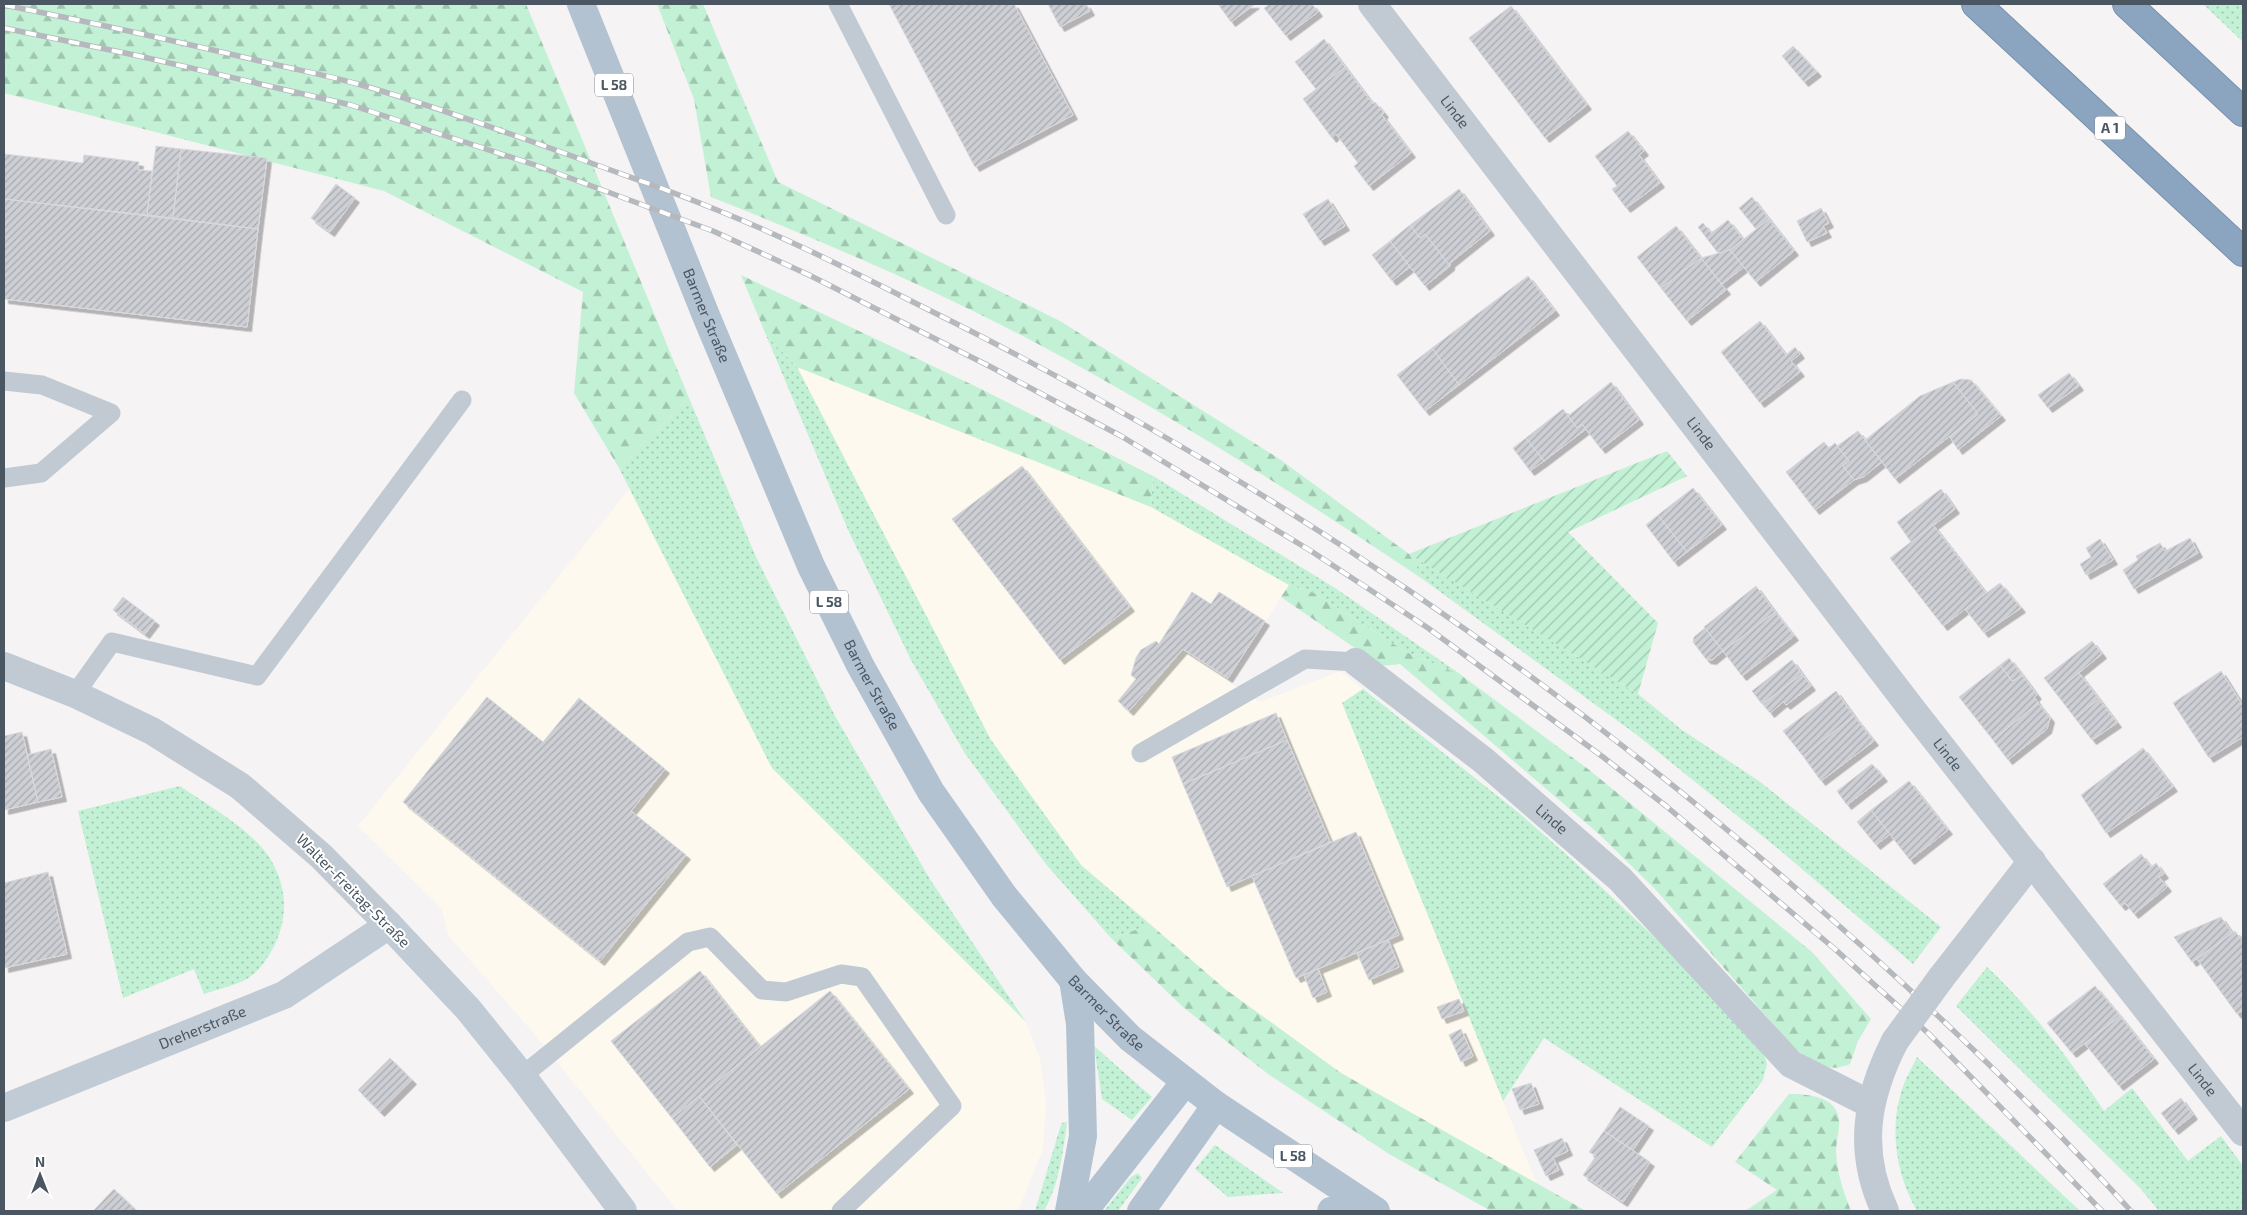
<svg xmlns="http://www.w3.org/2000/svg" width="2247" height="1215" font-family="'Exo 2',sans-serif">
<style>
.commercial{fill:#fdf9ef}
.grass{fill:url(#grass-dots)}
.forest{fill:url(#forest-firs)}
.garden{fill:url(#garden-furrows)}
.building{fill:url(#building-hatch);stroke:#d7d9de;filter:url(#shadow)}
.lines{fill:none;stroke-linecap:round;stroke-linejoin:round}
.motorway-casing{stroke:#7690ad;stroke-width:30}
.service{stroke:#c1cad2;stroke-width:19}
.minor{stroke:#c1cad2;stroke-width:28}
.tertiary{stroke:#c1cad2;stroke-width:28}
.secondary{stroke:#c1cbd6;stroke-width:28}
.primary{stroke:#b3c2d1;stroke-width:28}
.motorway{stroke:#8ba5c1;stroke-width:28}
.rail-casing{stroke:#b5b8bd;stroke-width:5.5}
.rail{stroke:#fff;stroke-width:4;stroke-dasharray:11;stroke-linecap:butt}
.minor-bridge{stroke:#c1cad2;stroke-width:28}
.labels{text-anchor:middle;stroke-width:4;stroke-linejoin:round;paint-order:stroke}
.shield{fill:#fff;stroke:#808990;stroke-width:1}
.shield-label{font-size:14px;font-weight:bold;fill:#4a5661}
.street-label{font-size:15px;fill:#4a5661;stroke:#fff}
</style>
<defs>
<pattern id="grass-dots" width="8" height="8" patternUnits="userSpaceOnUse" patternTransform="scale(1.25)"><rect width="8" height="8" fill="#c3f1d5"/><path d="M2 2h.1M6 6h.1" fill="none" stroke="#a0c6b0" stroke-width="1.8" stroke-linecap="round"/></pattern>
<pattern id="forest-firs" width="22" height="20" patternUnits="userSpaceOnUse" patternTransform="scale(1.25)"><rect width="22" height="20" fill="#c3f1d5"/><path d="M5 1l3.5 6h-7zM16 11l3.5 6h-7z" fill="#a0c6b0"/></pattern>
<pattern id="garden-furrows" width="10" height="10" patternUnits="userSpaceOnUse" patternTransform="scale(1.25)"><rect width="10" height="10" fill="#c3f1d5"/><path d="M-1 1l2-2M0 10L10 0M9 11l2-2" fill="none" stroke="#a0c6b0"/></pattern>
<pattern id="building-hatch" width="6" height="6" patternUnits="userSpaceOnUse" patternTransform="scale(1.25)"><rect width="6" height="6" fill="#cdcfd5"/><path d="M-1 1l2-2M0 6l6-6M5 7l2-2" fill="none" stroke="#a8abb0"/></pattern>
<filter id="shadow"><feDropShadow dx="4.5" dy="4.5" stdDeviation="0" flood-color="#0004"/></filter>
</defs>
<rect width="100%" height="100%" fill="#f5f3f3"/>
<path class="commercial" d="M 797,367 L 1151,507 L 1289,585 L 1227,681 L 1260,702 L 1340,671 L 1363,689 L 1342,703 L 1537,1185 L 1341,1073 L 1225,989 L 1081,865 L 991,740 Z
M 629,489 L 772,768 L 1026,1022 L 1040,1059 L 1046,1102 L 1043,1149 L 1018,1211 L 678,1211 L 531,1030 L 448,935 L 442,909 L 358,826 Z"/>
<path class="grass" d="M 2203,4 L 2243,4 L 2243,42 Z
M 766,335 L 797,367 L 991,740 L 1081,865 L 1151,925 L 1111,938 L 1045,863 L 964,752 L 911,660 L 849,532 Z
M 689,398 L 756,557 L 835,716 L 931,881 L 1026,1022 L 772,768 L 619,468 Z
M 1153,476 L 1335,588 L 1463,676 L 1406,652 L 1314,593 L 1289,585 L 1151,507 Z
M 1409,554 L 1638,694 L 1682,730 L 1759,781 L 1941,927 L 1913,964 L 1781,851 L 1637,735 L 1424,580 Z
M 1363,689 L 1519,813 L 1567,855 L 1685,966 L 1761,1044 L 1767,1064 L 1763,1080 L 1712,1147 L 1544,1038 L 1503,1101 L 1342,703 Z
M 180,786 C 207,805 251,829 269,857 C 288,887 289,919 272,950 C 266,961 258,972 247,979 C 234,986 218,989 204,994 L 194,969 L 123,998 L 78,811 Z
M 1987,967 C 2032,1009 2070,1060 2104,1111 L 2132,1088 L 2188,1161 L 2221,1136 L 2243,1166 L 2243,1211 L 2159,1211 L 2140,1188 L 1956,1006 Z
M 1094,1046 L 1152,1097 L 1132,1120 L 1102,1099 Z
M 1917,1057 L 2080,1211 L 1917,1211 C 1896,1175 1889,1129 1902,1089 C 1906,1078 1912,1067 1917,1057 Z
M 1067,1122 C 1063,1152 1059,1185 1044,1211 L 1035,1211 L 1060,1128 L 1062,1123 Z
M 1215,1145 L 1283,1193 L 1228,1197 L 1195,1169 Z
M 1138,1173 L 1142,1178 L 1118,1211 L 1104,1211 L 1131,1177 Z"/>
<path class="forest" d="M 4,4 L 526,4 L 689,398 L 619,468 L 574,393 L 583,292 L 384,191 L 4,93 Z
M 657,4 L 703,4 L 778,182 L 1060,321 L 1278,458 L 1409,554 L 1424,580 C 1299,496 1171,415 1038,344 C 932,288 822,241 711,197 L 694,99 Z
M 741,275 L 979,388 L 1153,476 L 1151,507 L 797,367 L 766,335 Z
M 1289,585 L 1314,593 L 1406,652 L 1461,675 L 1588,769 L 1812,952 L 1871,1019 L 1858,1041 L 1850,1064 C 1826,1074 1813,1062 1794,1048 L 1656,890 L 1599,834 L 1400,664 L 1381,666 L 1281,597 Z
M 1151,925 L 1225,989 L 1341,1073 L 1586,1211 L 1491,1211 L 1389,1154 L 1268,1074 L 1183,1007 L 1111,938 Z
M 1789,1094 C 1807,1094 1837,1096 1839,1120 C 1840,1130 1836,1141 1836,1151 C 1837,1173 1843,1191 1851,1211 L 1745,1211 L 1777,1190 L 1735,1162 Z"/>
<path class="garden" d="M 1667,451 L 1687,476 L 1568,532 L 1658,623 L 1638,694 L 1409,554 Z"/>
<path class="building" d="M 889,4 L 1014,4 L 1073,115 L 975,167 Z
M 1048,4 L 1086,4 L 1090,11 L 1060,27 Z
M 1218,4 L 1255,4 L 1231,22 Z
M 1270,4 L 1312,4 L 1318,12 L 1286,36 L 1264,8 Z
M 1511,6 L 1587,105 L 1545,138 L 1469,38 Z
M 1324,39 L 1345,67 L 1316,89 L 1295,62 Z
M 1793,46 L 1817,72 L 1804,82 L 1782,56 Z
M 1345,67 L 1373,104 L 1375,102 L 1384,113 L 1382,115 L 1411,153 L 1369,186 L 1354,166 L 1358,163 L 1336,134 L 1332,138 L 1303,99 Z
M 1628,131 L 1644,151 L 1639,155 L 1660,183 L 1626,208 L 1612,189 L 1617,186 L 1595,156 Z
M 156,146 L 181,149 L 173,218 L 147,215 Z
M 181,149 L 267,158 L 258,229 L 173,218 Z
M 4,154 L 83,163 L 84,155 L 139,162 L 138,170 L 152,171 L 147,215 L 4,199 Z
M 336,184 L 355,198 L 330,232 L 311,218 Z
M 1459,189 L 1490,231 L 1450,263 L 1450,266 L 1425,234 L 1420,238 L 1410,225 Z
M 1752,197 L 1769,219 L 1756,229 L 1739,208 Z
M 4,199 L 258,229 L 247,327 L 4,299 Z
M 1328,199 L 1345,226 L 1320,241 L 1303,214 Z
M 1821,208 L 1829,223 L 1823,226 L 1827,233 L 1807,242 L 1797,221 Z
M 1769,219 L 1794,251 L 1756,282 L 1730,250 Z
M 1728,220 L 1743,239 L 1730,250 L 1718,253 L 1698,227 L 1703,223 L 1711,233 Z
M 1410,225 L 1420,238 L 1425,234 L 1450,266 L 1425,286 L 1390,241 Z
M 1676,226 L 1701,258 L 1661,288 L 1637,257 Z
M 1390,241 L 1410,267 L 1392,281 L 1372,255 Z
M 1730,250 L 1744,267 L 1722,284 L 1701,258 Z
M 1701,258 L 1726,290 L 1687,321 L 1661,288 Z
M 1528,276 L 1555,311 L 1459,385 L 1432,348 Z
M 1760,321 L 1786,355 L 1795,347 L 1800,354 L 1791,361 L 1800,372 L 1760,403 L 1721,352 Z
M 1432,348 L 1459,385 L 1425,411 L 1397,375 Z
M 2069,373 L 2079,386 L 2048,408 L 2038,395 Z
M 1961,379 L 1971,380 L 2001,416 L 1958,450 L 1950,437 L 1978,414 L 1953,382 Z
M 1611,382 L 1639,420 L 1601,449 L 1582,424 L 1577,428 L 1568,416 Z
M 1953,382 L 1978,414 L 1895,479 L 1865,440 L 1920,396 Z
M 1563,409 L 1577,428 L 1582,424 L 1586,429 L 1544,461 L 1526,438 Z
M 1858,431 L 1882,462 L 1863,477 L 1854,480 L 1843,466 L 1849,461 L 1837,446 Z
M 1526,438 L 1544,461 L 1530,471 L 1513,448 Z
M 1824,442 L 1829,448 L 1835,443 L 1849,461 L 1843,466 L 1854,480 L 1815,510 L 1786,472 Z
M 1022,466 L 1130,607 L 1060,660 L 952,519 Z
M 1693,488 L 1722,525 L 1687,552 L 1658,515 Z
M 1941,489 L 1955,509 L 1911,542 L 1897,522 Z
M 1658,515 L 1687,552 L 1674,562 L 1646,525 Z
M 1933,525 L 1986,593 L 1943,626 L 1890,558 Z
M 2190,538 L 2198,553 L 2134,589 L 2123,570 L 2138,560 L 2136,556 L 2160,543 L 2165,551 Z
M 2100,539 L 2113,560 L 2086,575 L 2080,564 L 2091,557 L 2086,548 Z
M 2000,583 L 2021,608 L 1984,633 L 1965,609 Z
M 1756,586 L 1775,612 L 1723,651 L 1704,627 Z
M 1192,592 L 1211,604 L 1219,592 L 1265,621 L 1228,678 L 1183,649 L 1129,711 L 1118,701 L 1136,679 L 1131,675 L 1136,658 L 1141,650 L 1156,641 L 1159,644 Z
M 123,597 L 155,621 L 145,634 L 113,610 Z
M 1775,612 L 1794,636 L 1742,676 L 1723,651 Z
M 1705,628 L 1723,651 L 1712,660 L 1706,659 L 1693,642 L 1694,637 Z
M 2092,641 L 2102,654 L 2055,692 L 2044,678 Z
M 2009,658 L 2023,676 L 2012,681 L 2000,665 Z
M 1792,660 L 1802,674 L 1762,704 L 1752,691 Z
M 2000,665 L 2012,681 L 2023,676 L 2037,695 L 2034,697 L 2038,703 L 1993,740 L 1959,697 Z
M 2221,671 L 2243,706 L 2243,737 L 2209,758 L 2173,703 Z
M 2079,673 L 2099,699 L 2075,718 L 2055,692 Z
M 1802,674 L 1811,686 L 1786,705 L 1783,702 L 1770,713 L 1763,704 Z
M 1836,691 L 1854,716 L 1803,756 L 1783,731 Z
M 487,697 L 543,742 L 579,698 L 665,769 L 631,811 L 686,855 L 600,961 L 403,802 Z
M 2099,699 L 2117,723 L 2092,740 L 2075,718 Z
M 2038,703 L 2050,718 L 2047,729 L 2008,760 L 1993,740 Z
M 1276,713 L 1287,740 L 1183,784 L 1172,757 Z
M 1854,716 L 1874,741 L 1821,781 L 1803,756 Z
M 22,732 L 38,802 L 4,810 L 4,736 Z
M 1287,740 L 1330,842 L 1227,887 L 1183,784 Z
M 2143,748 L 2173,787 L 2106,833 L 2081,795 Z
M 51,749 L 62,797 L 38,802 L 27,755 Z
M 1872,764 L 1883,777 L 1847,805 L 1837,791 Z
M 1909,781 L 1948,830 L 1910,860 L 1871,810 Z
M 1871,810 L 1890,834 L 1876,845 L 1857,822 Z
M 1356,832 L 1399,935 L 1296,978 L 1252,876 Z
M 2141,854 L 2151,867 L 2156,863 L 2164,874 L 2159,877 L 2167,887 L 2134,914 L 2125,903 L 2121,906 L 2103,884 Z
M 48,872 L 67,954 L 4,968 L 4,883 Z
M 2221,917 L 2232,933 L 2192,962 L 2174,937 Z
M 2235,931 L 2243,942 L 2243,1010 L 2237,1014 L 2197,959 Z
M 1388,940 L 1399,967 L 1369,980 L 1357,953 Z
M 1318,969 L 1327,992 L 1313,998 L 1304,975 Z
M 700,971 L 760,1047 L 672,1118 L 611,1041 Z
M 2095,986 L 2120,1016 L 2072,1053 L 2047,1023 Z
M 830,991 L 909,1089 L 777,1194 L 699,1096 Z
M 1459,999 L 1464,1011 L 1442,1019 L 1437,1007 Z
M 2120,1016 L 2154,1059 L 2119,1086 L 2085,1044 Z
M 1461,1029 L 1473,1056 L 1461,1062 L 1449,1035 Z
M 390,1058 L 412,1080 L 380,1112 L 358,1090 Z
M 1531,1083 L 1539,1104 L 1520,1110 L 1512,1089 Z
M 699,1096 L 737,1145 L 710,1167 L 672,1118 Z
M 2181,1098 L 2193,1115 L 2174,1130 L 2161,1113 Z
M 1620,1107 L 1649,1126 L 1633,1150 L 1604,1131 Z
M 1604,1131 L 1650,1162 L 1623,1202 L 1583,1175 L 1596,1156 L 1589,1152 Z
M 1562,1138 L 1568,1151 L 1553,1158 L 1559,1170 L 1546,1176 L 1534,1150 Z
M 114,1189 L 137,1211 L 93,1211 Z"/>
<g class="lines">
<defs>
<path id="motorway" d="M 1976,4 L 2243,252
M 2127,4 L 2243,112"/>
</defs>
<use href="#motorway" class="motorway-casing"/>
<path class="service" d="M 838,4 L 946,215
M 4,381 L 42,385 L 111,413 L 41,473 L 4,478
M 75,694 L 112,642 L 257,676 L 462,400
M 1141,753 L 1305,659 L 1356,662
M 522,1076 L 688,942 L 710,937 L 762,990 L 786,992 L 841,974 L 862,977 L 952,1106 L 841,1211"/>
<g class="minor">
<path id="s1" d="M 1372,4 L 1911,708 L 2243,1132"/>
<path id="s2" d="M 1356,662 L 1483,760 L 1620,879 L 1791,1064 L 1870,1104"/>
<path d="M 1941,978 L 2032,861"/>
<path d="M 1885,1211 C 1857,1151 1866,1098 1895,1041"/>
</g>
<path class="tertiary" d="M 4,666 L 75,694 L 152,731 L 240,786 L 321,856 L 389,925"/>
<path class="secondary" id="s3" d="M 4,1108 L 284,995 L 389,925 L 468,1009 L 522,1076 L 623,1211"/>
<g class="primary">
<path id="s4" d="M 581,4 L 707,318 L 811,566 L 860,665 L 931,792 L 1004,896 L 1073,980 L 1130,1038 L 1216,1105 L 1376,1211"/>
<path d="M 1069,1211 L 1083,1136 L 1080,1024 L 1073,980"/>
<path d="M 1084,1211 L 1185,1082"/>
<path d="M 1141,1211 L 1216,1105"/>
<path d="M 1331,1211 L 1369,1207"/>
</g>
<use href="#motorway" class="motorway"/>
<defs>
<path id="rail" d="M 4,5 C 90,22 175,41 260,61 C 293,69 326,75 358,84 C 434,106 509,133 583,160 C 626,176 669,190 712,208 C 793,240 871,281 949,320 C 1255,474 1539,665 1798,890 C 1915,991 2027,1097 2131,1211
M 4,28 L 139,56 L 351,105 L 535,165 L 713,231 L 809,275 L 991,367 L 1121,436 L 1311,551 L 1428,628 L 1603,757 L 1666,806 L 1836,950 L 1929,1034 L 2102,1211"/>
</defs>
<use href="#rail" class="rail-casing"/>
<use href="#rail" class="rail"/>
<path class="minor-bridge" d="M 1895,1041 L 1941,978"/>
</g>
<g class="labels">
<g class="shield">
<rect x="595" y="73.5" width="38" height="23" rx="4"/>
<rect x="2095" y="116.5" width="30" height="23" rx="4"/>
<rect x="810" y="590.5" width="38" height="23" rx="4"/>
<rect x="1274" y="1144.5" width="38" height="23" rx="4"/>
</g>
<g class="shield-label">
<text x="614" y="90">L 58</text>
<text x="2110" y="133">A 1</text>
<text x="829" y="607">L 58</text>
<text x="1293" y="1161">L 58</text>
</g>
<g class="street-label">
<text dy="5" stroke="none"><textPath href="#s1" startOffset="136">Linde</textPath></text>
<text dy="5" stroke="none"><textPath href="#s4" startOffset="336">Barmer Straße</textPath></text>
<text dy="5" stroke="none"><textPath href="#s1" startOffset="541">Linde</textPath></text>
<text dy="5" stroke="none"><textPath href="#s4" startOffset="741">Barmer Straße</textPath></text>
<text dy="5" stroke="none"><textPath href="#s1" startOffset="946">Linde</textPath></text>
<text dy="5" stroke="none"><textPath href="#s2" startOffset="251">Linde</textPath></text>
<text transform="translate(353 891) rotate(45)" y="5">Walter-Freitag-Straße</text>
<text dy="5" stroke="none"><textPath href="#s4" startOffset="1146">Barmer Straße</textPath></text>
<text dy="5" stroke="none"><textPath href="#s3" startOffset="214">Dreherstraße</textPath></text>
<text dy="5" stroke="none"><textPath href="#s1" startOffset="1359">Linde</textPath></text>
</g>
</g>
<rect width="2247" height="1215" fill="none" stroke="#4a5661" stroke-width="10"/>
<g transform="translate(40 1175)" stroke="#ffffff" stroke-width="4" paint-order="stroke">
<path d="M0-4L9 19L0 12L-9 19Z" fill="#4a5661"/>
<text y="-8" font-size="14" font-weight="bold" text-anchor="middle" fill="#4a5661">N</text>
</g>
</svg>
